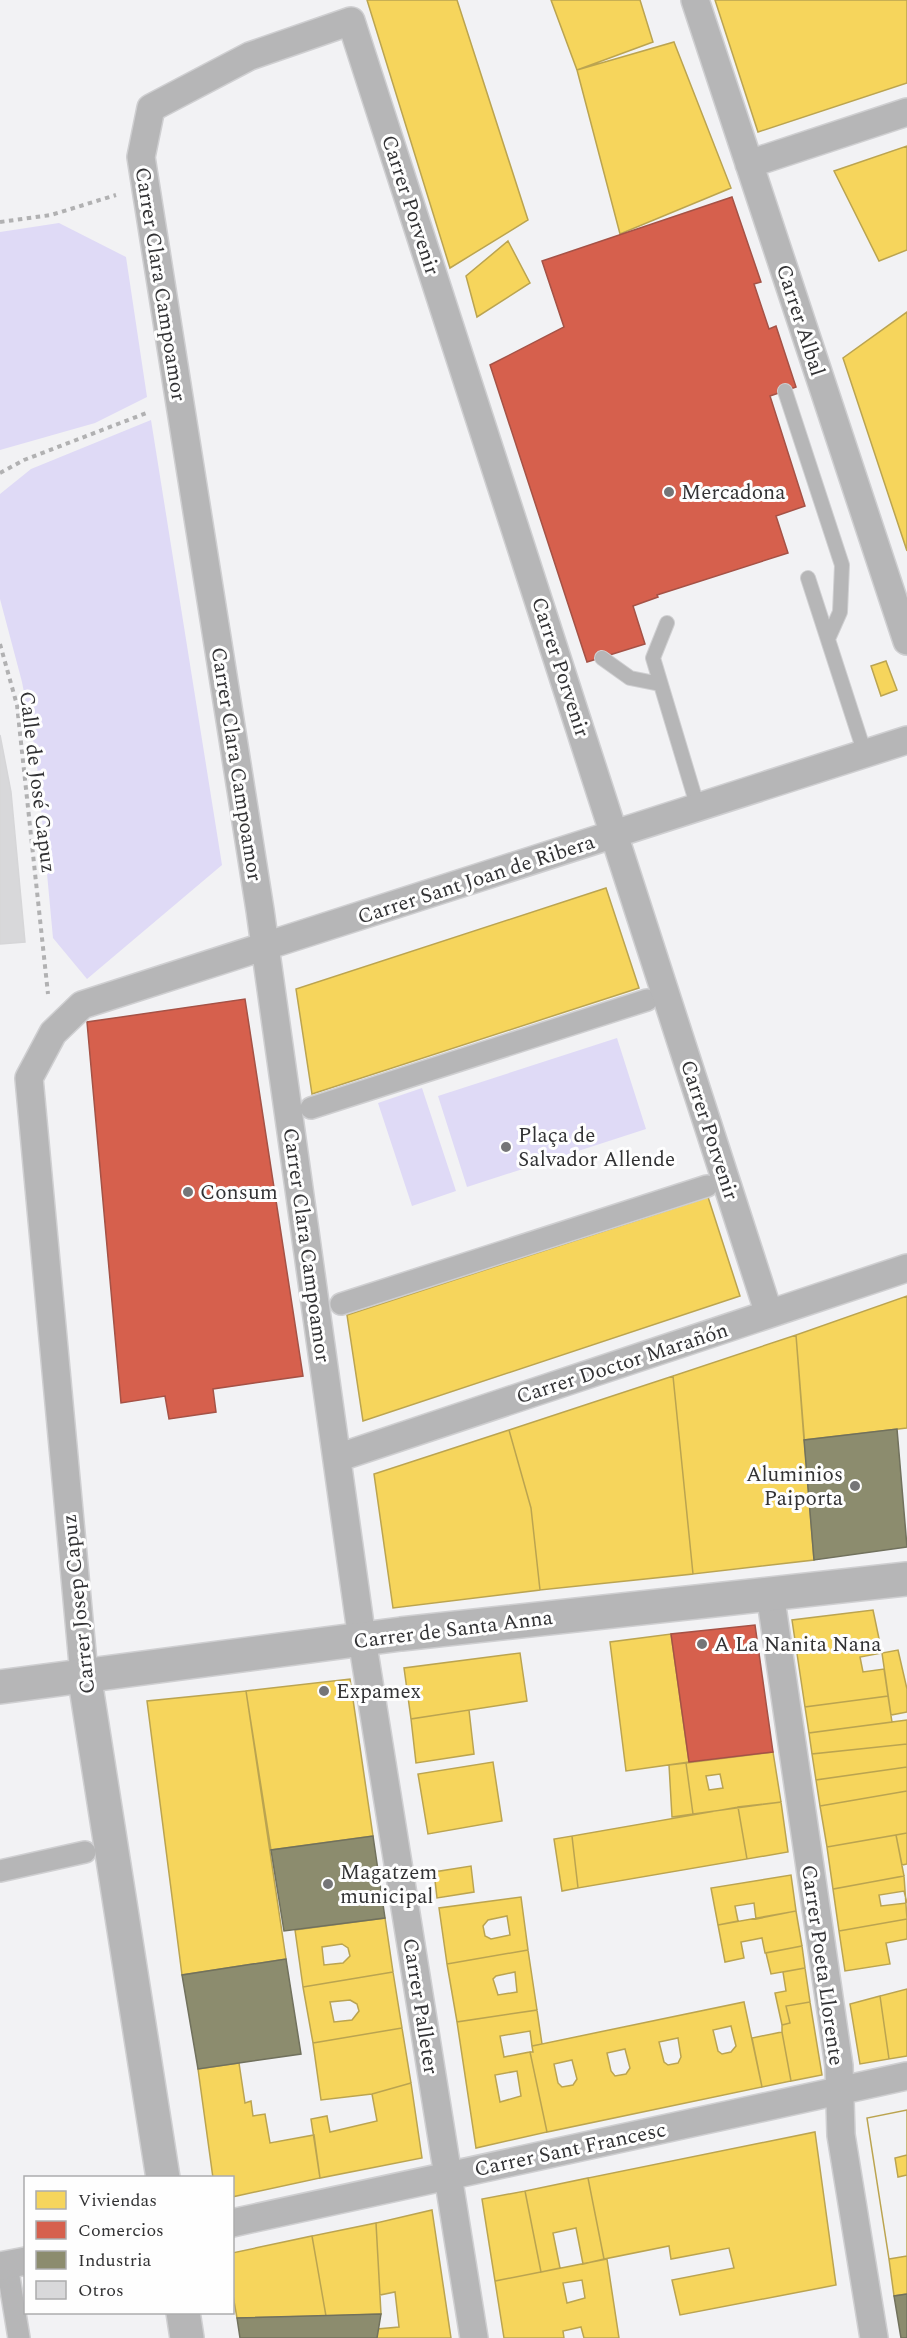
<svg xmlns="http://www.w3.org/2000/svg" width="907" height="2338" font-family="Spectral,serif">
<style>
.green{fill:#dfdaf6}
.homes{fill:#f6d55c;stroke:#bba450;stroke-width:1.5;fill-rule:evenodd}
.shops{fill:#d6604d;stroke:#a55246;stroke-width:1.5}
.industry{fill:#8c8c6e;stroke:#71715d;stroke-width:1.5}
.building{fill:#d8d8da;stroke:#d6d6d8;stroke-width:1.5}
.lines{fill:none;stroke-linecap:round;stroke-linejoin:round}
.service-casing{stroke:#cfcfd1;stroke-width:16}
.pedestrian-casing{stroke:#cfcfd1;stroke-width:24}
.minor-casing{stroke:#cfcfd1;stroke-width:30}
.tertiary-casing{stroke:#cfcfd1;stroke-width:36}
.path{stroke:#b1b1b2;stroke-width:4;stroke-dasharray:4.5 4.5;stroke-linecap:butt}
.service{stroke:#b6b6b7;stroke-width:14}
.pedestrian{stroke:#b6b6b7;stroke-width:21}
.minor{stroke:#b6b6b7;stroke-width:27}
.tertiary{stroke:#b6b6b7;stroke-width:33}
.poi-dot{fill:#757577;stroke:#fefefe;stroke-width:2}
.labels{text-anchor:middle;stroke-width:6;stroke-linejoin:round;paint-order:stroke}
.street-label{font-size:21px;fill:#323234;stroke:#fefefe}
.poi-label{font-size:21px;fill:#323234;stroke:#fefefe;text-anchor:start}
</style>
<rect width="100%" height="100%" fill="#f2f2f4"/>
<path class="green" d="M 59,223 L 126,257 L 147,397 L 95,423 L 0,450 L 0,232 Z
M 151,420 L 222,865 L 87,979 L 53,938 L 36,755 L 22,682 L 0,599 L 0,494 L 31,469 Z
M 617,1038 L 646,1129 L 467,1187 L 438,1096 Z
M 422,1088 L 456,1191 L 412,1206 L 378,1103 Z"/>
<path class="homes" d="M 367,0 L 457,0 L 528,220 L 450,268 Z
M 551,0 L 640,0 L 653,42 L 577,70 Z
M 715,0 L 907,0 L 907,83 L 758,132 Z
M 674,42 L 731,188 L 620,234 L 577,70 Z
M 907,146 L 907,250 L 879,261 L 834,171 Z
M 508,241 L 530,283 L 477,317 L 466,276 Z
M 907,312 L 907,551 L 843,358 Z
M 886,661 L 897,690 L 881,696 L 871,666 Z
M 606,888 L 639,988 L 312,1094 L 296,989 Z
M 708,1197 L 740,1296 L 363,1421 L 347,1315 Z
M 907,1296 L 907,1428 L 804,1440 L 796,1335 Z
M 796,1335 L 814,1560 L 693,1574 L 673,1376 Z
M 673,1376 L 693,1574 L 540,1590 L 531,1508 L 509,1430 Z
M 509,1430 L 531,1508 L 540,1590 L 393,1608 L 374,1474 Z
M 873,1610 L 882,1653 L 860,1657 L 863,1672 L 884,1669 L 888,1696 L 805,1707 L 792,1620 Z
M 671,1634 L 689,1762 L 626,1771 L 610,1642 Z
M 898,1650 L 907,1689 L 907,1712 L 891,1715 L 882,1653 Z
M 520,1653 L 527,1701 L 411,1719 L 404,1668 Z
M 350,1679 L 373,1836 L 271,1850 L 246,1691 Z
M 246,1691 L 286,1959 L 182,1975 L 147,1701 Z
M 888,1696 L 892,1722 L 809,1733 L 805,1707 Z
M 469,1710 L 474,1754 L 416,1763 L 411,1719 Z
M 907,1720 L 907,1744 L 812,1754 L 809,1733 Z
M 907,1744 L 907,1767 L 816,1780 L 812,1754 Z
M 773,1752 L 781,1802 L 693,1814 L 686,1763 ZM 720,1774 L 723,1788 L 709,1790 L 706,1776 Z
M 493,1762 L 502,1821 L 428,1834 L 418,1774 Z
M 686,1763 L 693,1814 L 672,1817 L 669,1765 Z
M 907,1767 L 907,1791 L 820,1806 L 816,1780 Z
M 907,1791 L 907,1833 L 827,1847 L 820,1806 Z
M 781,1802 L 788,1852 L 747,1859 L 738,1807 Z
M 738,1807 L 747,1859 L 578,1888 L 572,1836 Z
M 907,1833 L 907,1864 L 902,1865 L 896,1835 Z
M 896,1835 L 904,1876 L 833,1889 L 827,1847 Z
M 572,1836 L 578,1888 L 562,1891 L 554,1839 Z
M 471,1866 L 474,1892 L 437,1898 L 434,1872 Z
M 791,1875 L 796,1911 L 756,1919 L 754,1903 L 735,1906 L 738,1921 L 718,1925 L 711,1888 Z
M 904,1876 L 907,1919 L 839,1931 L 833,1889 ZM 904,1891 L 907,1903 L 881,1906 L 879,1895 Z
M 521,1897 L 528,1950 L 447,1964 L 439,1908 ZM 507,1916 L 510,1935 L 491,1939 L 485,1936 L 483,1926 L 488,1920 Z
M 796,1911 L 802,1946 L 765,1953 L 762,1938 L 741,1942 L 744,1958 L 725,1962 L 718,1925 Z
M 385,1918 L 393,1972 L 303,1987 L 295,1930 ZM 342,1944 L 348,1948 L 350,1956 L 343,1963 L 324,1965 L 322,1947 Z
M 907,1919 L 907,1939 L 886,1943 L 890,1964 L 845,1971 L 839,1931 Z
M 802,1946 L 805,1968 L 771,1974 L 766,1953 Z
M 528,1950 L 537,2010 L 457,2022 L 447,1964 ZM 515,1972 L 517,1992 L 498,1995 L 493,1979 L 496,1976 Z
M 805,1968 L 810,2002 L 786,2006 L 790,2023 L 782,2025 L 775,1993 L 786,1991 L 783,1972 Z
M 393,1972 L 402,2028 L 313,2043 L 303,1987 ZM 350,2000 L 357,2004 L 359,2011 L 352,2020 L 334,2022 L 330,2002 Z
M 907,1989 L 907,2056 L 889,2059 L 880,1996 Z
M 880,1996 L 889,2059 L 860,2064 L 850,2004 Z
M 744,2002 L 762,2087 L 547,2132 L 530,2052 L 533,2052 L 532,2046 ZM 731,2026 L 736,2046 L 731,2052 L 722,2054 L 718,2051 L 713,2030 ZM 678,2038 L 681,2057 L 678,2063 L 668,2065 L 664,2062 L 659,2042 ZM 625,2049 L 630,2068 L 626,2074 L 615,2076 L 611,2071 L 607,2053 ZM 572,2060 L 577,2079 L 573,2085 L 562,2087 L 558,2083 L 554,2064 Z
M 810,2002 L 822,2075 L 791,2081 L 782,2032 L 782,2025 L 790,2023 L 786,2006 Z
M 537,2010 L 542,2044 L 532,2046 L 530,2031 L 500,2036 L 504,2057 L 530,2052 L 547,2132 L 476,2148 L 457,2022 ZM 517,2071 L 521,2096 L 500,2102 L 495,2075 Z
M 402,2028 L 411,2083 L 372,2094 L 321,2100 L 313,2043 Z
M 782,2032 L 791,2081 L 762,2087 L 752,2038 Z
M 239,2063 L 245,2103 L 251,2101 L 253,2116 L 265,2114 L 270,2143 L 314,2135 L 320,2178 L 232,2197 L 232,2178 L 213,2178 L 198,2069 Z
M 411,2083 L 422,2158 L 320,2178 L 311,2119 L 327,2116 L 330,2132 L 377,2121 L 372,2094 Z
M 907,2110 L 907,2256 L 889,2259 L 867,2118 Z
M 907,2110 L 907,2155 L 895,2158 L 898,2177 L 907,2175 L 907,2256 L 889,2259 L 867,2118 Z
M 815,2132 L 836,2285 L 680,2315 L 672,2280 L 734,2268 L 729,2248 L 671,2259 L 669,2246 L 604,2259 L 588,2178 Z
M 588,2178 L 604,2259 L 583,2264 L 576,2228 L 553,2233 L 560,2268 L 541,2272 L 525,2191 Z
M 525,2191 L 541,2272 L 495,2281 L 482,2199 Z
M 432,2210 L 451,2338 L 377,2338 L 377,2329 L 399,2327 L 395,2292 L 380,2295 L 376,2223 Z
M 376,2223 L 381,2314 L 326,2316 L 312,2236 Z
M 312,2236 L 326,2316 L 237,2318 L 232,2290 L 232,2253 Z
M 907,2256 L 907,2294 L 894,2296 L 889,2259 Z
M 607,2259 L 619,2338 L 584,2338 L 581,2327 L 563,2331 L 564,2338 L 504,2338 L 495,2281 ZM 582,2280 L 585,2298 L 567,2303 L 563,2283 Z"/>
<path class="shops" d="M 732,197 L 761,282 L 754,284 L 769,329 L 776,326 L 796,387 L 770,396 L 805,506 L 776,516 L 788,553 L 657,595 L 658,597 L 633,606 L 645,644 L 587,662 L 490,365 L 564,327 L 542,261 Z
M 245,999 L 303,1376 L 213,1389 L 216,1412 L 169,1419 L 165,1396 L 121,1403 L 87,1022 Z
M 755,1625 L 773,1752 L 689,1762 L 671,1634 Z"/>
<path class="industry" d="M 897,1429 L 907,1547 L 814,1560 L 804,1440 Z
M 373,1836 L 385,1918 L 284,1931 L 271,1850 Z
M 286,1959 L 301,2054 L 198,2069 L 182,1975 Z
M 907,2294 L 907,2338 L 901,2338 L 894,2296 Z
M 381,2314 L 377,2338 L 240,2338 L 237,2318 Z"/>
<path class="building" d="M 0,735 L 11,792 L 25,942 L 0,944 Z"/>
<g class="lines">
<defs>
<path id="service" d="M 785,391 L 842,565 L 840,612 L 828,639
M 808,578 L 865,754
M 667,623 L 653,658 L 698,808
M 602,658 L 630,678 L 660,684"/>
<path id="pedestrian" d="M 311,1108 L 647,1000
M 341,1304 L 707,1186
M 0,1871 L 85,1852
M 7,2265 L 19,2338"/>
<path id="minor" d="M 695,0 L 907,641
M 749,164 L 907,112
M 337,1458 L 907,1268
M 770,1593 L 839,2066 L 841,2135 L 874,2338
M 84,1674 L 29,1078 L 53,1033 L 82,1005 L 907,740
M 232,2223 L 907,2076
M 0,2266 L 26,2261
M 474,2338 L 362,1639 L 260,910 L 141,157 L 151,108 L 250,56 L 351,21 L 769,1314"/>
<path id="tertiary" d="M 84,1674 L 163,2178
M 0,1687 L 401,1634 L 907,1579
M 183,2312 L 187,2338"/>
</defs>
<use href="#service" class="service-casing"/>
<use href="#pedestrian" class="pedestrian-casing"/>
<use href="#minor" class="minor-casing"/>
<use href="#tertiary" class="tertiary-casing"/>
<path class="path" d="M 0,222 L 51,215 L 116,195
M 0,473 L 24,460 L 149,412
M 0,644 L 17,705 L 48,994"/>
<use href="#service" class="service"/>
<use href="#pedestrian" class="pedestrian"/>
<use href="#minor" class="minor"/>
<use href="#tertiary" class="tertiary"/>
</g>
<g class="poi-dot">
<circle cx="669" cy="492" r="6"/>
<circle cx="506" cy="1147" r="6"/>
<circle cx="188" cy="1192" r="6"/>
<circle cx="855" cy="1486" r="6"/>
<circle cx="702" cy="1644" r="6"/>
<circle cx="324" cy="1691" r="6"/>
<circle cx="328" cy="1884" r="6"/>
</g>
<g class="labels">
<g class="street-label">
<text transform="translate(411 205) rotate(72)" y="7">Carrer Porvenir</text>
<text transform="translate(161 284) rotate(81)" y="7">Carrer Clara Campoamor</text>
<text transform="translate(801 320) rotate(72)" y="7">Carrer Albal</text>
<text transform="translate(561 667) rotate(72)" y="7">Carrer Porvenir</text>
<text transform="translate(237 764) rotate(81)" y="7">Carrer Clara Campoamor</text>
<text transform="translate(38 782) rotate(83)" y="7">Calle de José Capuz</text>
<text transform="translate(476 879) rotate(-18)" y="7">Carrer Sant Joan de Ribera</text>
<text transform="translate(710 1130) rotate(72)" y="7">Carrer Porvenir</text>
<text transform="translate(307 1245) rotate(82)" y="7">Carrer Clara Campoamor</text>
<text transform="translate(622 1363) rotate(-18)" y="7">Carrer Doctor Marañón</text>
<text transform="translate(78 1604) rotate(-96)" y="7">Carrer Josep Capuz</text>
<text transform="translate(453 1629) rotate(-7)" y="7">Carrer de Santa Anna</text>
<text transform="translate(823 1965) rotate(82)" y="7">Carrer Poeta Llorente</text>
<text transform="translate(421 2006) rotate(81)" y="7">Carrer Palleter</text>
<text transform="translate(570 2149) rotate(-12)" y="7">Carrer Sant Francesc</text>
</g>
<g class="poi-label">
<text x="681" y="499">Mercadona</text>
<text x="518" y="1142">Plaça de<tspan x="518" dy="24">Salvador Allende</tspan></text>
<text x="200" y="1199">Consum</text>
<text x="843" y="1481" text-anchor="end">Aluminios<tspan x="843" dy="24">Paiporta</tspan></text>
<text x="714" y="1651">A La Nanita Nana</text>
<text x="336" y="1698">Expamex</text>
<text x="340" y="1879">Magatzem<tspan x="340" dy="24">municipal</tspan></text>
</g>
</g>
<rect x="24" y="2176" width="210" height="138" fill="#fefefe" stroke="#acacad" stroke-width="1.5"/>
<rect x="36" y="2191" width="30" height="18" fill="#f6d55c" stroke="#acacad" stroke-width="1.5"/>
<text x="78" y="2206" font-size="18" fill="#323234">Viviendas</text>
<rect x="36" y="2221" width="30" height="18" fill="#d6604d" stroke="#acacad" stroke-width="1.5"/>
<text x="78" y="2236" font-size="18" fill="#323234">Comercios</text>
<rect x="36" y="2251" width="30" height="18" fill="#8c8c6e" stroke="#acacad" stroke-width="1.5"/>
<text x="78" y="2266" font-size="18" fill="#323234">Industria</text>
<rect x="36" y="2281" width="30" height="18" fill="#d8d8da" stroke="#acacad" stroke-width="1.5"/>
<text x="78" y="2296" font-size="18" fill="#323234">Otros</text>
</svg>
